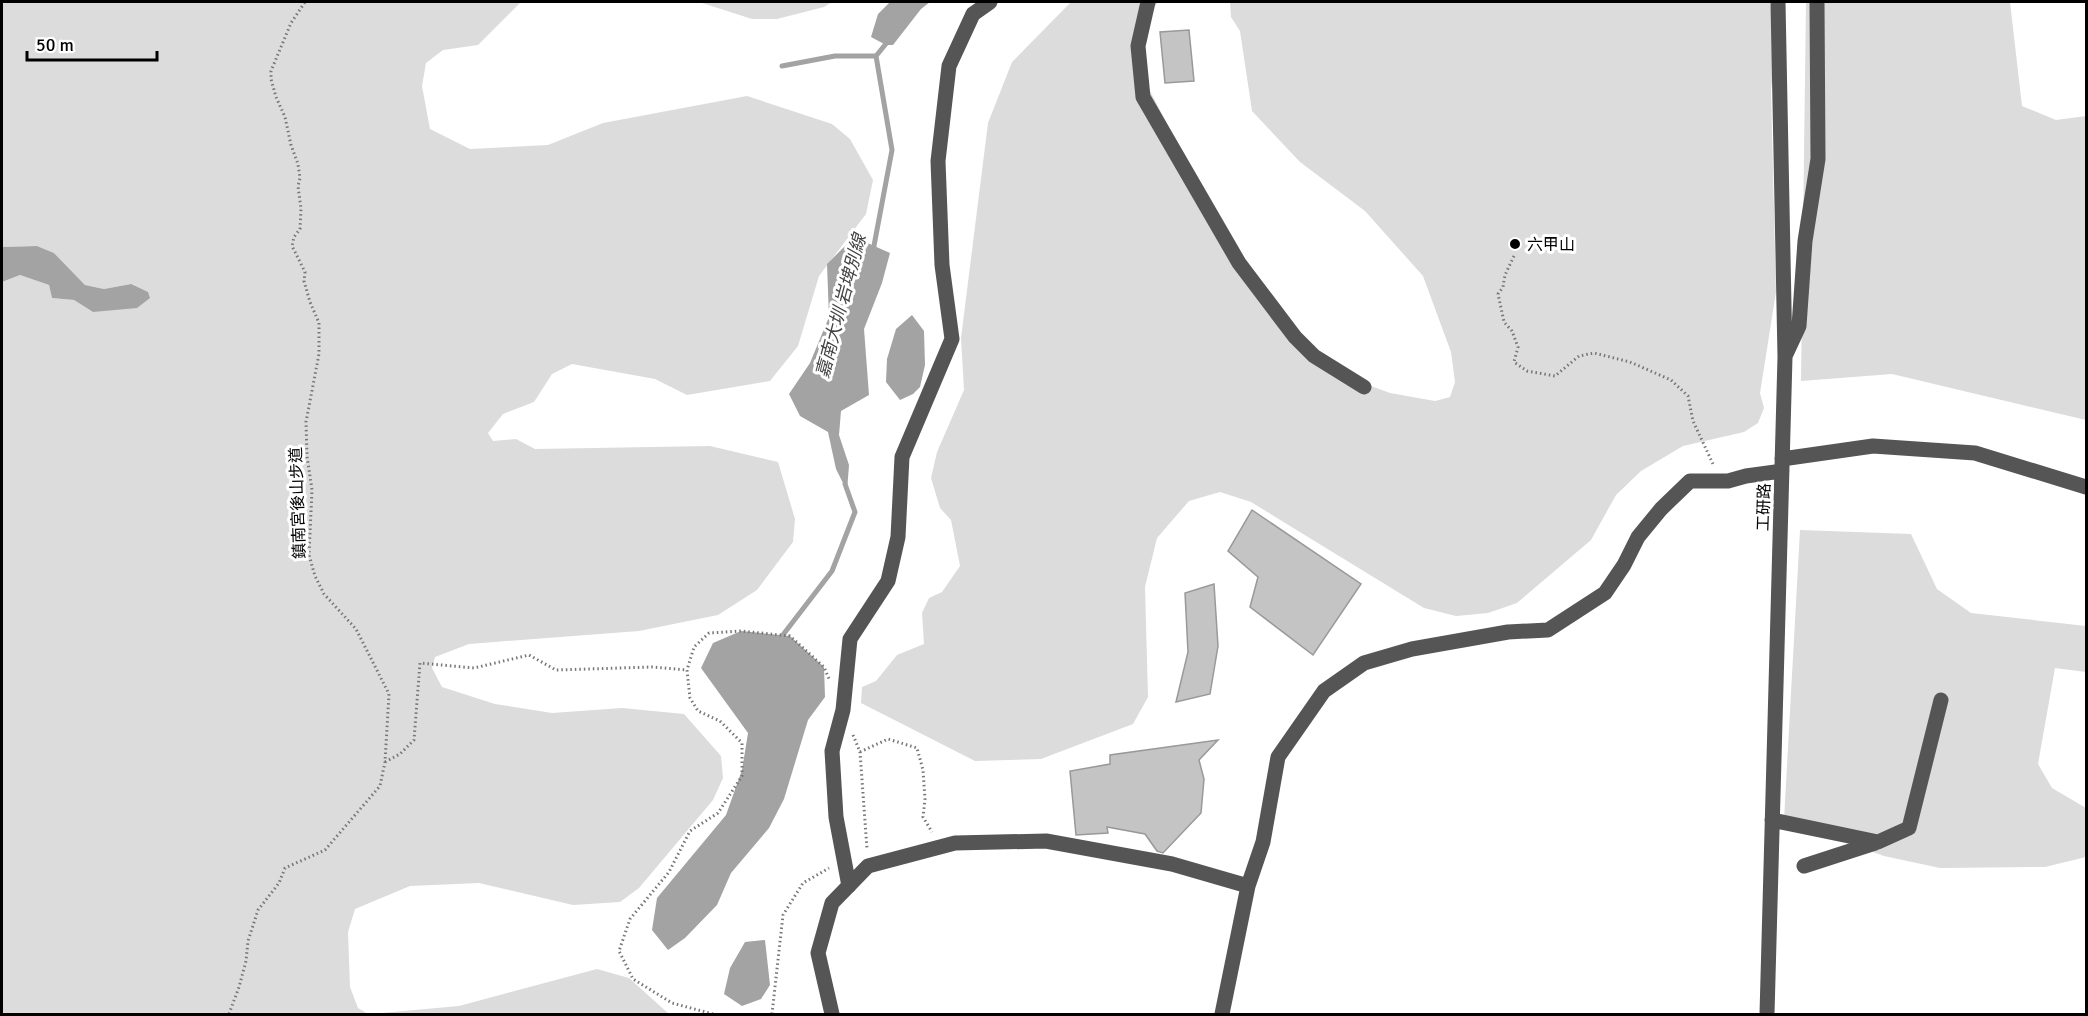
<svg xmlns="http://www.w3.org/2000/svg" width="2088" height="1016" font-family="Signika,'Noto Sans TC',sans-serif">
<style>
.green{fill:#dcdcdc}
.water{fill:#a3a3a3}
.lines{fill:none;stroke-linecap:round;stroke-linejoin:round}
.stream{stroke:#a3a3a3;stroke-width:5}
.building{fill:#c4c4c4;stroke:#999;stroke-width:1.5}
.path{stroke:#777;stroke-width:3;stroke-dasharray:1.5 3;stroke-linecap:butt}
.minor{stroke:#555;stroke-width:15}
.poi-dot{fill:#000;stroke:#fff;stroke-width:2}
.labels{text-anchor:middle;stroke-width:6;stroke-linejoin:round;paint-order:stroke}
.poi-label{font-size:16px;fill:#000;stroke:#fff;text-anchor:start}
.street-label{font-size:16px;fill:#000;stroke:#fff}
.water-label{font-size:18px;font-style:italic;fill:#444;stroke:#fff}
</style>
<rect width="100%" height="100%" fill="#fff"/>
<path class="green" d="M 2,2 L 521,2 L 478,45 L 443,50 L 426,63 L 422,86 L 430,129 L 470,149 L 548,145 L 603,123 L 747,96 L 832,124 L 850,139 L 873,180 L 866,214 L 819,276 L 798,346 L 770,381 L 687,395 L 655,379 L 572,364 L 552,374 L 534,402 L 503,414 L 488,433 L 493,441 L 516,439 L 535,449 L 710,446 L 778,462 L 795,519 L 793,542 L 757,590 L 718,615 L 639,631 L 469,644 L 435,657 L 432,668 L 442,687 L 495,704 L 552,713 L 622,708 L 684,714 L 721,756 L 723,778 L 713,800 L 639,888 L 620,902 L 573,905 L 479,883 L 410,886 L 355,909 L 348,932 L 350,987 L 358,1008 L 368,1014 L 2,1014 L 2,282 L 20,275 L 49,285 L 52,298 L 74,300 L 93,312 L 131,284 L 104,289 L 85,285 L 54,253 L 37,246 L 2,247 Z
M 699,2 L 832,2 L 824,7 L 777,19 L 752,19 Z
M 1071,2 L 1158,2 L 1134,36 L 1137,66 L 1237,258 L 1306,345 L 1360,382 L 1390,393 L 1435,401 L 1450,397 L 1455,382 L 1451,352 L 1423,276 L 1365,211 L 1300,162 L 1252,111 L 1240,31 L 1231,17 L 1230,2 L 1770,2 L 1776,41 L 1771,90 L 1776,292 L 1760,393 L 1764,408 L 1758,423 L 1744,432 L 1683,446 L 1641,471 L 1616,495 L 1591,540 L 1517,603 L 1488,613 L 1456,616 L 1424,608 L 1251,502 L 1220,492 L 1189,501 L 1157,538 L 1145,587 L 1148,697 L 1133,724 L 1041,759 L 975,761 L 861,703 L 862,687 L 876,681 L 897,655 L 924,644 L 922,613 L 929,598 L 942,592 L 960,566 L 951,520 L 940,508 L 931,478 L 937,452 L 964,390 L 961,338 L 988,123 L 1012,62 Z
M 1806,2 L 2010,2 L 2022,106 L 2056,120 L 2086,116 L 2086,420 L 1892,374 L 1801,381 Z
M 1800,530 L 1911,534 L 1937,589 L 1971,613 L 2086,626 L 2086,672 L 2055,668 L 2038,764 L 2052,788 L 2086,808 L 2086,857 L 2045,867 L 1940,868 L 1884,856 L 1784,820 Z
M 597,969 L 629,978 L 669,1014 L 370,1014 L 459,1006 Z"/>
<path class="water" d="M 890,2 L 930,2 L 921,9 L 893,45 L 886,45 L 871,37 L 878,14 Z
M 854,237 L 890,253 L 882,283 L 864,329 L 869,395 L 841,411 L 839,435 L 849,465 L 847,491 L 836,469 L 828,432 L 800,416 L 789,394 L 810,363 L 829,317 L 827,264 Z
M 37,246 L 54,253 L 85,285 L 104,289 L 131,284 L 148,292 L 150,298 L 137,308 L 93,312 L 74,300 L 52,298 L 49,285 L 20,275 L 2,282 L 2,247 Z
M 912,315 L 924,331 L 925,365 L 920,387 L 913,394 L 900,400 L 886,382 L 887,359 L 896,329 Z
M 741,631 L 790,636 L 824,667 L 825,697 L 808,720 L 784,799 L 769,828 L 731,873 L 717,905 L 685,938 L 668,950 L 652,930 L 657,898 L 726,815 L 742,770 L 748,733 L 701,668 L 713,643 Z
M 765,940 L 770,985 L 761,999 L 742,1006 L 724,994 L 730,968 L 745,942 Z"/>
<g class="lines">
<path class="stream" d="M 782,66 L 835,56 L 876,56
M 873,251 L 892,150 L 876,56 L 889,40
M 779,640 L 832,571 L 855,512 L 845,484"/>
</g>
<path class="building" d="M 1189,30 L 1194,81 L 1165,83 L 1160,32 Z
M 1252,510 L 1361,584 L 1313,655 L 1250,607 L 1258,577 L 1228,551 Z
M 1214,584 L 1218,646 L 1210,694 L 1176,702 L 1188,652 L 1185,593 Z
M 1218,740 L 1199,760 L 1204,779 L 1201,813 L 1163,853 L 1157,851 L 1145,834 L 1107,827 L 1108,833 L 1076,835 L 1070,771 L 1110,764 L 1110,755 Z"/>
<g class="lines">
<path class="path" d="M 1514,256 L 1505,275 L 1503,287 L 1498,294 L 1504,322 L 1512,331 L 1518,347 L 1514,362 L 1527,371 L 1555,376 L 1579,356 L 1594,353 L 1630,362 L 1671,380 L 1688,396 L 1693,421 L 1713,464
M 853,735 L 860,752 L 867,849
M 860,752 L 888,739 L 917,748 L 923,770 L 925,799 L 923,817 L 932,832
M 385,762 L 400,754 L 414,740 L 420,663 L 474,668 L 529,655 L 556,670 L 652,667 L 687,670
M 229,1014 L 239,987 L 246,961 L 248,941 L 258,910 L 279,883 L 285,868 L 325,850 L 380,786 L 385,762 L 389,694 L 356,629 L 324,594 L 315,576 L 309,555 L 312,490 L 307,456 L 306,422 L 319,354 L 319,323 L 310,302 L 304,281 L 305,272 L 292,246 L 294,237 L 300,229 L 301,209 L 298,186 L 300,178 L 298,164 L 291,145 L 285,117 L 276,97 L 271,79 L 271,71 L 291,23 L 305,2
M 713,1014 L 672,1003 L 633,979 L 619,951 L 630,919 L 669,872 L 690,831 L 718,813 L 742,776 L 742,743 L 720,721 L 698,711 L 690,698 L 687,670 L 694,647 L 709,633 L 741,631 L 790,636 L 824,667 L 829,679
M 772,1014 L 783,915 L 803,883 L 829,868"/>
<path class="minor" d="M 1148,2 L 1138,46 L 1143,97 L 1239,263 L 1295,337 L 1314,356 L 1364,387
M 1786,354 L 1799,326 L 1805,241 L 1818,159 L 1817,2
M 1782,459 L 1873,446 L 1975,453 L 2086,487
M 1772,820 L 1878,842 L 1909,828 L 1941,700
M 1804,866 L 1875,843
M 849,886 L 836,817 L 832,751 L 843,710 L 850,639 L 888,581 L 898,537 L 902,457 L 952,339 L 942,265 L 938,161 L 949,66 L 973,14 L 990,2
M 832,1014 L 818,953 L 832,903 L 868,866 L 955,843 L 1046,841 L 1172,864 L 1248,886
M 1222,1014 L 1248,886 L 1263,842 L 1278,757 L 1324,691 L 1364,663 L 1412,649 L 1508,632 L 1548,630 L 1605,593 L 1624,565 L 1638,537 L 1661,509 L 1690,481 L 1728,481 L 1746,476 L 1782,471
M 1767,1014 L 1785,357 L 1778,2"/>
</g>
<circle class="poi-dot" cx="1515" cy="244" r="6"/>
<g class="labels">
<g class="poi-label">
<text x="1527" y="250">六甲山</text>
</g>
<g class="street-label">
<text transform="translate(297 503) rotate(-92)" y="6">鎮南宮後山步道</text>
<text transform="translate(1763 507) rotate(-88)" y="6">工研路</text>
</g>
<g class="water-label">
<text transform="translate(841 306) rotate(-75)" y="6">嘉南大圳 岩埤別線</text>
</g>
</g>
<rect width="2088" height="1016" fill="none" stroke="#000000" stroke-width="6"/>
<path d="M27 51v9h130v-9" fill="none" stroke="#000000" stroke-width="3"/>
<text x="36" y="51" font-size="18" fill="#000000" stroke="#ffffff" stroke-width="4.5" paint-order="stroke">50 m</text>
</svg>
